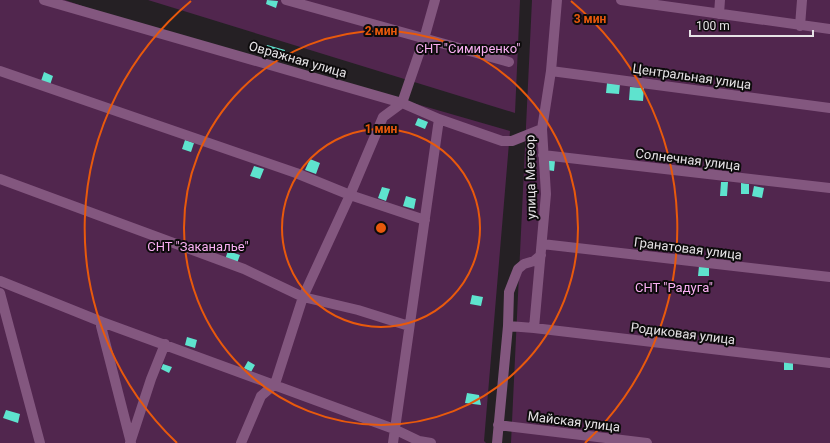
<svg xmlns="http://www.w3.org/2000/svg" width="830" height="443" font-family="Roboto,sans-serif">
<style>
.green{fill:#51264e}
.building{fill:#5ee3ce}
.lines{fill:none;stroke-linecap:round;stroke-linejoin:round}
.minor{stroke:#83577f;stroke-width:10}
.ring{fill:none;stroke:#e8590c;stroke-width:2}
.labels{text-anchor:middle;stroke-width:4;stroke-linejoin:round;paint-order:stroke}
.park-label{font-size:13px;fill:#f9aff2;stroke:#0d0b0c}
.street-label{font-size:13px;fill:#e6e3e6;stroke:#0d0b0c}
.centre{fill:#e8590c;stroke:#0d0b0c;stroke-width:2}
.ring-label{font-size:12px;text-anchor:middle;font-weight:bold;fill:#e8590c;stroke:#0d0b0c;stroke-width:4;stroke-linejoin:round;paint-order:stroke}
</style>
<rect width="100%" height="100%" fill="#252024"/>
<path class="green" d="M 0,0 L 65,0 L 111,16 L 510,131 L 484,441 L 486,443 L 0,443 Z
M 148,0 L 520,0 L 515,113 Z
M 532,0 L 830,0 L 830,443 L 511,443 Z"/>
<path class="building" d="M 267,0 L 278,1 L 276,8 L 266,4 Z
M 267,45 L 285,50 L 282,61 L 263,55 Z
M 44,72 L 53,76 L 50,85 L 41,81 Z
M 607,83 L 620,84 L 619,94 L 606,93 Z
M 630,87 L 644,88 L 643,101 L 629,100 Z
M 418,118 L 428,122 L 425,129 L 415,125 Z
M 185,140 L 194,143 L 191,152 L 182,149 Z
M 310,159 L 320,163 L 316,174 L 305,170 Z
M 548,161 L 555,161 L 554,171 L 547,170 Z
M 254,166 L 264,169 L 260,179 L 250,176 Z
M 721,182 L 728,182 L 727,196 L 720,196 Z
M 741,183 L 749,184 L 749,194 L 741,194 Z
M 754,186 L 764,188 L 762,198 L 752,196 Z
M 382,187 L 390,189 L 386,201 L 378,198 Z
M 406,196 L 416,199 L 414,209 L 403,206 Z
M 228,251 L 240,255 L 236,266 L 224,262 Z
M 699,266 L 709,266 L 709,276 L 698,276 Z
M 472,295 L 483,297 L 481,306 L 470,304 Z
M 187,337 L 197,340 L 195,348 L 185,345 Z
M 248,361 L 255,365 L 251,372 L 244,368 Z
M 784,361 L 793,361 L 793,370 L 784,370 Z
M 163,364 L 172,367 L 169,373 L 161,369 Z
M 467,393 L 479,395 L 481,405 L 465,403 Z
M 6,410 L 20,414 L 18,423 L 3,418 Z"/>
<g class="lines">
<path class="minor" d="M 44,0 L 402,103 L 439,119 L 502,141 L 512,141 L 542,129
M 286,0 L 509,62
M 621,0 L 830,29
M 719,14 L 720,0
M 800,26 L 802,0
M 0,71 L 296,173 L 350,195 L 425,220
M 551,71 L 830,108
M 543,155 L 830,188
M 0,179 L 244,269 L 303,297 L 358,310 L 409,326
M 542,244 L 830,277
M 0,281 L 102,322 L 394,429 L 419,441 L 431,443
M 0,293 L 40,443
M 102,322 L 101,326 L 131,443
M 508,326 L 534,328 L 546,194 L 542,129 L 551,71 L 557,0
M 534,328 L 830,363
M 498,425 L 647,443
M 130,443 L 151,379 L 165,344
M 241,443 L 261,396 L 275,384 L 303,297 L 350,195 L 383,117 L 402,103 L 424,39 L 435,0
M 393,443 L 439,119
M 497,443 L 508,326 L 509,292 L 518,269 L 524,264 L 534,261 L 541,255"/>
</g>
<g class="ring">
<circle cx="381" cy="228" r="99"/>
<circle cx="381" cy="228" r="197"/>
<path d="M177 443A296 296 0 0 1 191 1M571 1A296 296 0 0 1 585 443"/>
</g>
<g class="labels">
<g class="park-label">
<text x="468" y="53">СНТ "Симиренко"</text>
<text x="198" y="251">СНТ "Заканалье"</text>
<text x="674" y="292">СНТ "Радуга"</text>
</g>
<g class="street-label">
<text transform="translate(298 59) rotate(16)" y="5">Овражная улица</text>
<text transform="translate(692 76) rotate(8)" y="5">Центральная улица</text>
<text transform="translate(688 159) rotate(7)" y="5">Солнечная улица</text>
<text transform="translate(530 177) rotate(-91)" y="5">улица Метеор</text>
<text transform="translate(688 248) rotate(7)" y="5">Гранатовая улица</text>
<text transform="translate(683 333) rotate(7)" y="5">Родиковая улица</text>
<text transform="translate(574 421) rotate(7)" y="5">Майская улица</text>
</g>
</g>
<circle cx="381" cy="228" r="6" class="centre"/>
<g class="ring-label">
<text x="590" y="23">3 мин</text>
<text x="381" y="35">2 мин</text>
<text x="381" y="133">1 мин</text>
</g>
<path d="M690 30v6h123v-6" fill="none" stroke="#e6e3e6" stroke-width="2"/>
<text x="696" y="30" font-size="12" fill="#e6e3e6" stroke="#0d0b0c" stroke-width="3" paint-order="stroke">100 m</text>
</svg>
